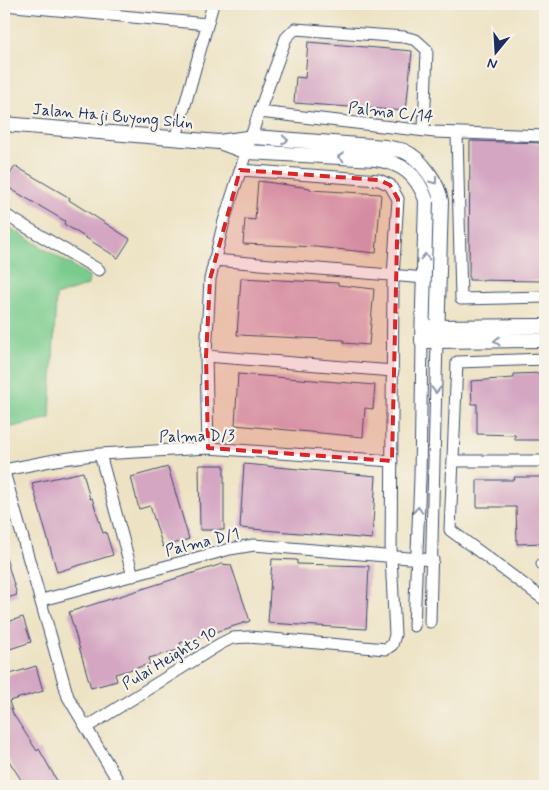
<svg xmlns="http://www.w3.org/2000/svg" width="549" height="790" font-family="Mynerve,sans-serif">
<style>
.green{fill:#7acc8e;stroke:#4a7e76}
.building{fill:#d4a6c2}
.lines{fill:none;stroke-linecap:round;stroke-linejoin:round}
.minor-casing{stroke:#3a4a6d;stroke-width:13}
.tertiary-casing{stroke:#3a4a6d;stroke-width:16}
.minor{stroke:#fff;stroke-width:11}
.tertiary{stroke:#fff;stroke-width:14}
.oneway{stroke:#8d97ae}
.marked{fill:#d62828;fill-opacity:0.2;stroke:#d62828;stroke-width:4;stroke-dasharray:10 6;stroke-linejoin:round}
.labels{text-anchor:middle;stroke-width:4.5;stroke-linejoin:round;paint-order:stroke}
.street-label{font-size:16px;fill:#1b2f5e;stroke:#f7f3e8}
</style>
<rect width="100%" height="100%" fill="#f7f3e8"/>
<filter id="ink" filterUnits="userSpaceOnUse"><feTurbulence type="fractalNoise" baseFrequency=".02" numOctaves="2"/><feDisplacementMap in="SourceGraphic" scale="10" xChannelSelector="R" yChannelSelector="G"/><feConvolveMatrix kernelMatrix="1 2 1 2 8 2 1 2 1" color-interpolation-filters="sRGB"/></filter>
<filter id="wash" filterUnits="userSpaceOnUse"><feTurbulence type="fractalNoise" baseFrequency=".0096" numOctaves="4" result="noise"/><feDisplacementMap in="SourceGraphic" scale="20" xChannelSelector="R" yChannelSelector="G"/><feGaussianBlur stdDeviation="1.12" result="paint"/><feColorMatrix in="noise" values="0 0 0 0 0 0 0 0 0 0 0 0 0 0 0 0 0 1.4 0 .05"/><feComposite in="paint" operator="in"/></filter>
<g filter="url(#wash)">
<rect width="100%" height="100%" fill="#ede3c4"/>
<path class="green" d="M 4,224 L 89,276 L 88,285 L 56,296 L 50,418 L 8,428 L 4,412 Z"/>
<g id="blocks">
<path class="building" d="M 308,42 L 412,51 L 406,111 L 294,103 L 296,77 L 305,78 Z
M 470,141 L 542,143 L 541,281 L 469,280 Z
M 15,166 L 70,198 L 69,200 L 130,239 L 118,258 L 64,224 L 65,221 L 4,185 Z
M 258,181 L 310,188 L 310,190 L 381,194 L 376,253 L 316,247 L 243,244 L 245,219 L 255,220 Z
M 241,278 L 338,283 L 338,285 L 374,289 L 369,345 L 344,343 L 344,340 L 237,335 Z
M 543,373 L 545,440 L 515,440 L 515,435 L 477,434 L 477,404 L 472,404 L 471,381 L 514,378 L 514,374 Z
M 238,374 L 375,385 L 373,409 L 365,408 L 363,437 L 235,425 Z
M 244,464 L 376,476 L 372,539 L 240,528 Z
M 199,465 L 224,465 L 224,530 L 200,530 Z
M 168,467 L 189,539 L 163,547 L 150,506 L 139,509 L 131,477 Z
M 83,472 L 90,499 L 92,498 L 103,533 L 106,532 L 113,555 L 57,572 L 32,483 Z
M 514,477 L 544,477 L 545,543 L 517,544 L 516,507 L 477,507 L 477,480 L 515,480 Z
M 4,558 L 6,558 L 17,595 L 4,599 Z
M 272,559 L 297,560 L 297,564 L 369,566 L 366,629 L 268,623 Z
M 222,564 L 231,565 L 250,621 L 180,643 L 182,649 L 149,658 L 150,664 L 115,674 L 117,681 L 91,688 L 69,612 Z
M 23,617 L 31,642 L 4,651 L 4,623 Z
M 36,666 L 43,691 L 9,701 L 13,714 L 37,751 L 39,749 L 60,786 L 25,786 L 4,753 L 4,676 Z"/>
</g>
</g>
<g filter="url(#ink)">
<use href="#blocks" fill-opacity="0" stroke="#3a4a6d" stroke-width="1"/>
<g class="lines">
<defs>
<path id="minor" d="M 4,5 L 207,24
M 259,112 L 286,38 L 295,29 L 404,37 L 416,40 L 427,50 L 424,130
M 457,133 L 461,299 L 545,297
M 176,137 L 213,4
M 4,214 L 99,270
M 214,260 L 425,278
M 206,356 L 393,371
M 545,359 L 457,362 L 450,530 L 545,600
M 208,448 L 206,356 L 210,279 L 224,221 L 259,112 L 435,132 L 545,136
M 100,454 L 133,576
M 453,461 L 545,461
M 4,470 L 55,460 L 100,454 L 208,448 L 392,461
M 4,472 L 68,697 L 121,786
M 542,564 L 545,564
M 42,600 L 230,549 L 254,545 L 433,560
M 430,622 L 437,341
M 414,626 L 420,478 L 422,341
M 87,727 L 220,644 L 232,638 L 249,637 L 386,649 L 392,645 L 395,635 L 391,557 L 393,277 L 398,199 L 390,185 L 379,180 L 240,170"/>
<path id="tertiary" d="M 4,124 L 219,142 L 254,137 L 385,147 C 391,149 398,149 404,151 C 422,159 438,183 441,201 L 437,341
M 222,143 L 246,152 L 376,159 C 402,163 417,174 426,200 L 422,341 L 545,340
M 428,327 L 545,326"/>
</defs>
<use href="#minor" class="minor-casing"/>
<use href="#tertiary" class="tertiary-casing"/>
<use href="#minor" class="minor"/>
<use href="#tertiary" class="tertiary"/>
</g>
<defs><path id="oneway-chevron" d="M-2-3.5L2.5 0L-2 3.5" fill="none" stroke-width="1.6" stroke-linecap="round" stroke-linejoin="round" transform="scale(1.25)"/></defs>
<g class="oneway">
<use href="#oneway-chevron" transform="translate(285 140) rotate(4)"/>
<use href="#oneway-chevron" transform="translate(341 157) rotate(-177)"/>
<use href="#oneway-chevron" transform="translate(434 181) rotate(55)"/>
<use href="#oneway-chevron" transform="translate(425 257) rotate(-89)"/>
<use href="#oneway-chevron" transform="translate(497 341) rotate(179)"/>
<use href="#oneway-chevron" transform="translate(436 390) rotate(91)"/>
<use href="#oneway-chevron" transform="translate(418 510) rotate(-87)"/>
</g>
</g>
<path class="marked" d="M 240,170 L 379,180 L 390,185 L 398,199 L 392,461 L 208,448 L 206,356 L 210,279 Z"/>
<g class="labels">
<g class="street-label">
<text transform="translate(391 111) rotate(6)" y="6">Palma C/14</text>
<text transform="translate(113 115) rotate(5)" y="6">Jalan Haji Buyong Silin</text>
<text transform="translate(197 435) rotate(-1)" y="6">Palma D/3</text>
<text transform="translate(202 541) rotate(-14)" y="6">Palma D/1</text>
<text transform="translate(169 657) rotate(-31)" y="6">Pulai Heights 10</text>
</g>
</g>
<rect width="549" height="790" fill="none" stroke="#f7f3e8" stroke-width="20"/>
<g transform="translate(496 52) rotate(198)" stroke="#f7f3e8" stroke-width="4" paint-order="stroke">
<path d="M0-4L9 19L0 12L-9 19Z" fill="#1b2f5e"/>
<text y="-8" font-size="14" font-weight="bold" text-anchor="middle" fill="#1b2f5e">N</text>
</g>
</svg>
